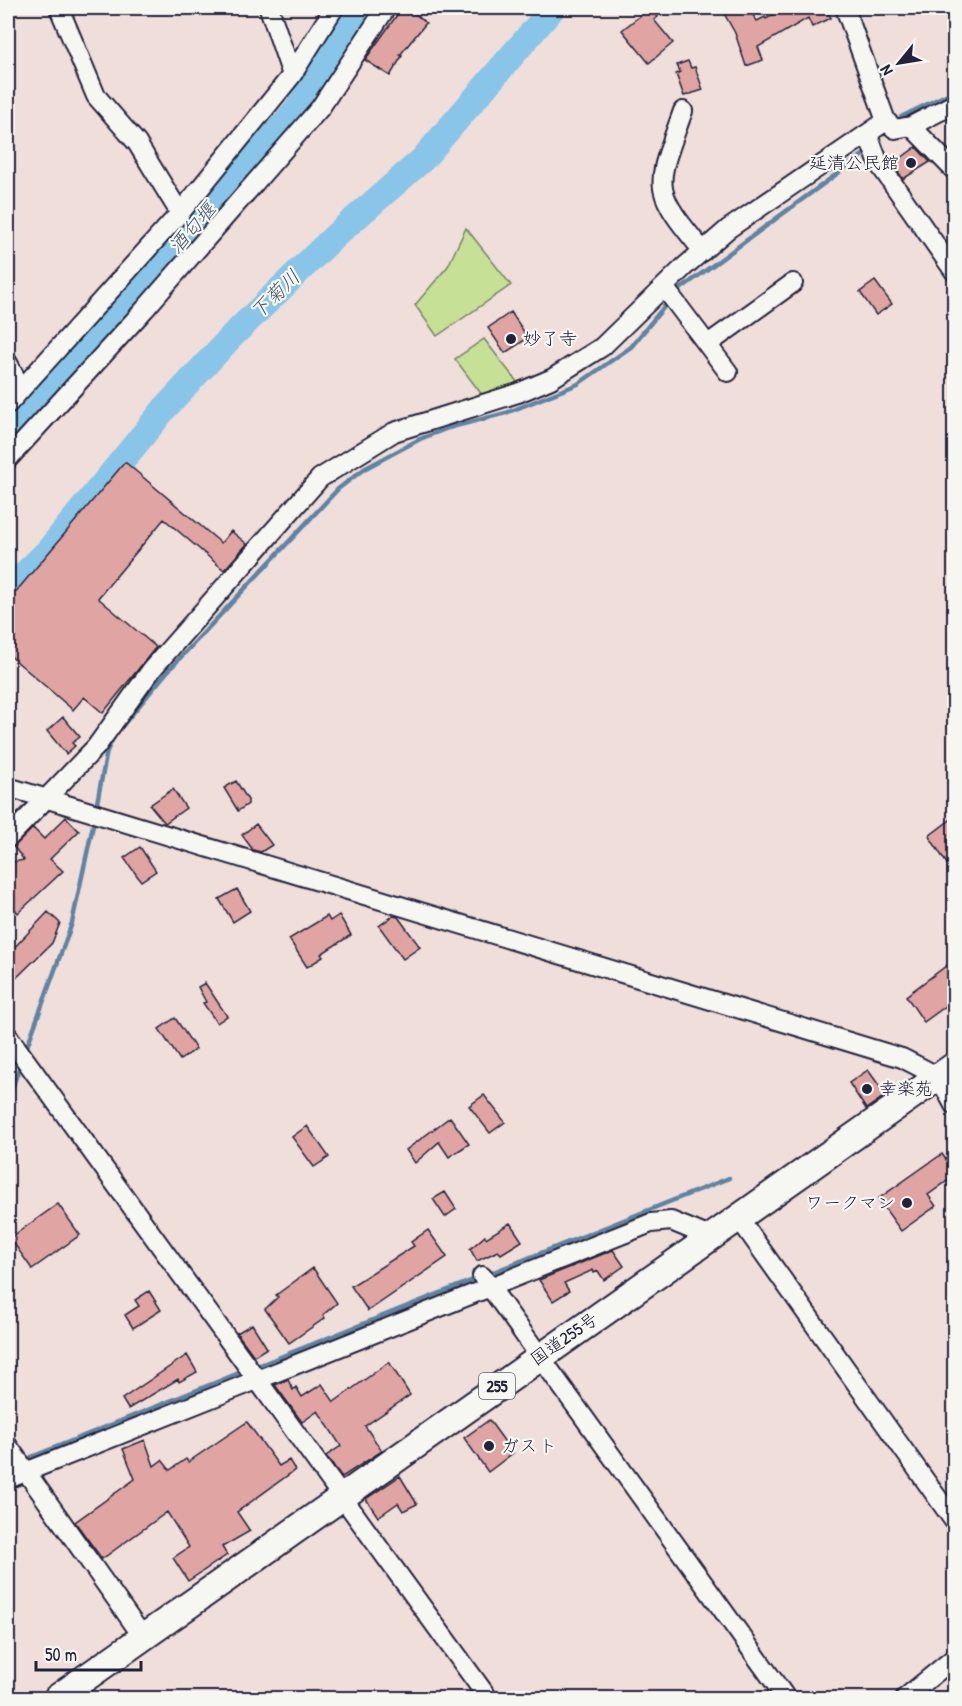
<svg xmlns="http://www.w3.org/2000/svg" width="962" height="1706" font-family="'Patrick Hand','Klee One',sans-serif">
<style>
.green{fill:#c6e096;stroke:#748168;stroke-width:1.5}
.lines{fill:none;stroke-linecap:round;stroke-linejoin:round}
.stream{stroke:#5f84a3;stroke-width:4.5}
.river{stroke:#88c5e8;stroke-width:26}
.building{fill:#e0a5a3;stroke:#22223b;stroke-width:1.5}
.minor-casing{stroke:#22223b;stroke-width:22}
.highway-casing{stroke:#22223b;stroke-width:30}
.minor{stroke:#f6f6f2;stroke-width:18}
.highway{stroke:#f6f6f2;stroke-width:26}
.poi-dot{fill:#22223b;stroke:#f6f6f2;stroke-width:2}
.labels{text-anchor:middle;stroke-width:4.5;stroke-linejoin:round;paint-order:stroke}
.shield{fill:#f6f6f2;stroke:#626272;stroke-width:1.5}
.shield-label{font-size:16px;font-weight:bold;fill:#22223b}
.poi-label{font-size:18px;fill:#22223b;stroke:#f6f6f2;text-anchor:start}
.street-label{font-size:18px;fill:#22223b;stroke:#f6f6f2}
.water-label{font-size:20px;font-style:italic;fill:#41536f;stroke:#f6f6f2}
</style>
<rect width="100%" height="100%" fill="#efdeda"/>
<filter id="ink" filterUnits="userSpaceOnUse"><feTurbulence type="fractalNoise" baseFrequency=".0167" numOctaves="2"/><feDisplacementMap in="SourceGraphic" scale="12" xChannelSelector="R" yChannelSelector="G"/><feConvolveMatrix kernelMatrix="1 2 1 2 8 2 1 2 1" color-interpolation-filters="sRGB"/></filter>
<g filter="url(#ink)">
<path class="green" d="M 466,228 L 511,285 L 437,336 L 415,305 L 448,266 Z
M 484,339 L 521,387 L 486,400 L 455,359 Z"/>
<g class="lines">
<path class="stream" d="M 901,117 L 954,91
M 675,293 L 864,154
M 118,731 L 166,673 L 338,489 L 364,469 L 420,439 L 448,428 L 506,413 L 578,384 L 631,347 L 668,302
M 96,808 L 107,751 L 113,738
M 25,1052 L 72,923 L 95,816
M 8,1100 L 21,1063
M 486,1275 L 729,1178
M 255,1367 L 478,1278
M 24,1460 L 244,1371
M 918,1698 L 939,1681"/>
<path class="river" d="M 8,438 L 61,380 L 297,109 L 361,8
M 8,590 L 48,551 L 166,407 L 232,336 L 336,235 L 422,160 L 553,8"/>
</g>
<path class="building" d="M 402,8 L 408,8 L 426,23 L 400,55 L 402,56 L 390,76 L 365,60 Z
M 650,8 L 658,17 L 654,20 L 673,43 L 649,63 L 622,30 Z
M 721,8 L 748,8 L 757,21 L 765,17 L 766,19 L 786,8 L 826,8 L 831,18 L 812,27 L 808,18 L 758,47 L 763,60 L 746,66 L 735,33 Z
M 688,61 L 691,68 L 695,67 L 703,90 L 684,96 L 676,74 L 680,72 L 677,65 Z
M 916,147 L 930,162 L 903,179 L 893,164 Z
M 875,281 L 892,304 L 876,315 L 860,292 Z
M 511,312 L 528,338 L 505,353 L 488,328 Z
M 125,462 L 221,543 L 231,531 L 247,544 L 224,570 L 164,519 L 98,598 L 156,647 L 103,713 L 84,697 L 73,710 L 8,654 L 8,601 Z
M 63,717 L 80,737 L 72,743 L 75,746 L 66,754 L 47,731 Z
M 236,781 L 248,800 L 248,804 L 238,811 L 224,788 Z
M 173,789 L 186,808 L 165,823 L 150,805 Z
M 66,817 L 79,831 L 50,859 L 63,871 L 18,913 L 8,901 L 8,863 L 24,860 L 14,847 L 33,828 L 44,839 Z
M 954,817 L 954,875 L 929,836 Z
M 256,824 L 272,845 L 261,852 L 253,850 L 242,835 Z
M 140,847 L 156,871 L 141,881 L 124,858 Z
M 237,889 L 250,911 L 233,922 L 219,899 Z
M 48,912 L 60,923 L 52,943 L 8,986 L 8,954 Z
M 339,915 L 351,935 L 321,954 L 323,957 L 307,967 L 289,939 L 327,916 L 330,921 Z
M 393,916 L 398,917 L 420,947 L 403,959 L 379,926 Z
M 954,960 L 954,1000 L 924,1022 L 906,996 Z
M 205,983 L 227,1016 L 217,1023 L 203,1003 L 206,1002 L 198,987 Z
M 175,1018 L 196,1049 L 180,1060 L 159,1029 Z
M 868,1070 L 886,1095 L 866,1109 L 849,1083 Z
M 484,1095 L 505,1122 L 490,1133 L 469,1106 Z
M 450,1117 L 469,1144 L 449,1157 L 439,1142 L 415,1163 L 406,1150 Z
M 307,1126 L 329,1157 L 314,1167 L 292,1137 Z
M 942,1154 L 954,1171 L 954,1176 L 928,1195 L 936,1206 L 901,1231 L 878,1199 Z
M 445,1192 L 456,1209 L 445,1217 L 433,1199 Z
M 58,1204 L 80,1235 L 32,1269 L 10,1238 Z
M 510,1223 L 522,1241 L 501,1254 L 498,1251 L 477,1261 L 470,1249 L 485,1236 L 486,1238 Z
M 428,1230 L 447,1257 L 368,1311 L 351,1286 L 414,1246 L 411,1242 Z
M 613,1250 L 624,1266 L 604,1280 L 598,1271 L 594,1273 L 593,1270 L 564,1283 L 569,1291 L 553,1301 L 539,1280 Z
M 313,1268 L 337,1303 L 323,1315 L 325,1318 L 289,1343 L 265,1309 L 278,1297 L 276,1295 Z
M 149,1291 L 161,1310 L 133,1328 L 125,1315 L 139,1306 L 135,1300 Z
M 252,1324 L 267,1348 L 254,1356 L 237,1333 Z
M 187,1355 L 197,1372 L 179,1382 L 178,1379 L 128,1409 L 122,1399 Z
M 389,1362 L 410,1395 L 365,1426 L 382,1451 L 342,1477 L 326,1456 L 341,1446 L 318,1411 L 302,1422 L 275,1385 L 288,1380 L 293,1390 L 296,1387 L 302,1397 L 322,1384 L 334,1402 Z
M 489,1420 L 513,1453 L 488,1472 L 464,1438 Z
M 247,1422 L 279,1466 L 289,1460 L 295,1470 L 237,1512 L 250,1531 L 222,1547 L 227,1555 L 188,1581 L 173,1558 L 189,1547 L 167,1512 L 102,1559 L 75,1522 L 135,1479 L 123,1449 L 145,1440 L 154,1466 L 162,1460 L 170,1470 L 186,1459 L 188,1462 Z
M 400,1476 L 417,1504 L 403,1511 L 398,1503 L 378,1517 L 366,1499 Z"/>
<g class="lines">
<defs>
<path id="minor" d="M 59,8 L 96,96 L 137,143 L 180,213
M 269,8 L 292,75
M 845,8 L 886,121 L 895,129 L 911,126 L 954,104
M 953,8 L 954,10
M 683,111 C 656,188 649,186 703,251
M 911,126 L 954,170
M 868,135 L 879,164 L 954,271
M 664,287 L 728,372
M 708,344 L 793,283
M 8,363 L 21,389
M 8,404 L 180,213 L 292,75 L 334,8
M 8,459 L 144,310 L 320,108 L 386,8
M 8,787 L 902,1058 L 939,1077 L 954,1105
M 8,838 L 96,747 L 152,669 L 320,478 L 394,432 L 518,393 L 551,379 L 602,347 L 684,267 L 728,229 L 886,121
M 8,1036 L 488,1698
M 738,1217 L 954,1521
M 482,1276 L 786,1698
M 8,1446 L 143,1637
M 8,1479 L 651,1223 L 671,1221 L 710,1237
M 905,1698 L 954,1658"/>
<path id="highway" d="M 57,1698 L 954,1066"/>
</defs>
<use href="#minor" class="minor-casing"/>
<use href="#highway" class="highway-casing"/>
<use href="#minor" class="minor"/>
<use href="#highway" class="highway"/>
</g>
</g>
<g class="poi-dot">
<circle cx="911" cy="163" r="6"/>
<circle cx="511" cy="339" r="6"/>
<circle cx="867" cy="1089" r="6"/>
<circle cx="907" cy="1203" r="6"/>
<circle cx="489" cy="1446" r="6"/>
</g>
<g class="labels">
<rect class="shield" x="479" y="1373" width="36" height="26" rx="4.5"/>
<g class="shield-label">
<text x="497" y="1392">255</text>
</g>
<g class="poi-label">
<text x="899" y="169" text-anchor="end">延清公民館</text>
<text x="523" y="345">妙了寺</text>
<text x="879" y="1095">幸楽苑</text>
<text x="895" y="1209" text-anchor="end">ワークマン</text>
<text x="501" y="1452">ガスト</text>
</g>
<g class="street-label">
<text transform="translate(564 1339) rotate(-35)" y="6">国道255号</text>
</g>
<g class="water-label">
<text transform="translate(192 228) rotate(-49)" y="7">酒匂堰</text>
<text transform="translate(275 294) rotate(-44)" y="7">下菊川</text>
</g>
</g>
<rect width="962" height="1706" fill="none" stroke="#f6f6f2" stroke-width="30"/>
<rect x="15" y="15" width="932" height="1676" fill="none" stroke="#22223b" stroke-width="2" filter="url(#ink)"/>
<g transform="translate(899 63) rotate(240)" stroke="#f6f6f2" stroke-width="4.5" paint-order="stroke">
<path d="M0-4.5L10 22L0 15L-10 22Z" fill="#22223b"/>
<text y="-9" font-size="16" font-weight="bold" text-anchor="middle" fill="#22223b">N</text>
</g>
<path d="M36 1661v9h105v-9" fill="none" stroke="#22223b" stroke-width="3"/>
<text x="45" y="1661" font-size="18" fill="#22223b" stroke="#f6f6f2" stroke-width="4.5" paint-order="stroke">50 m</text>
</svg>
